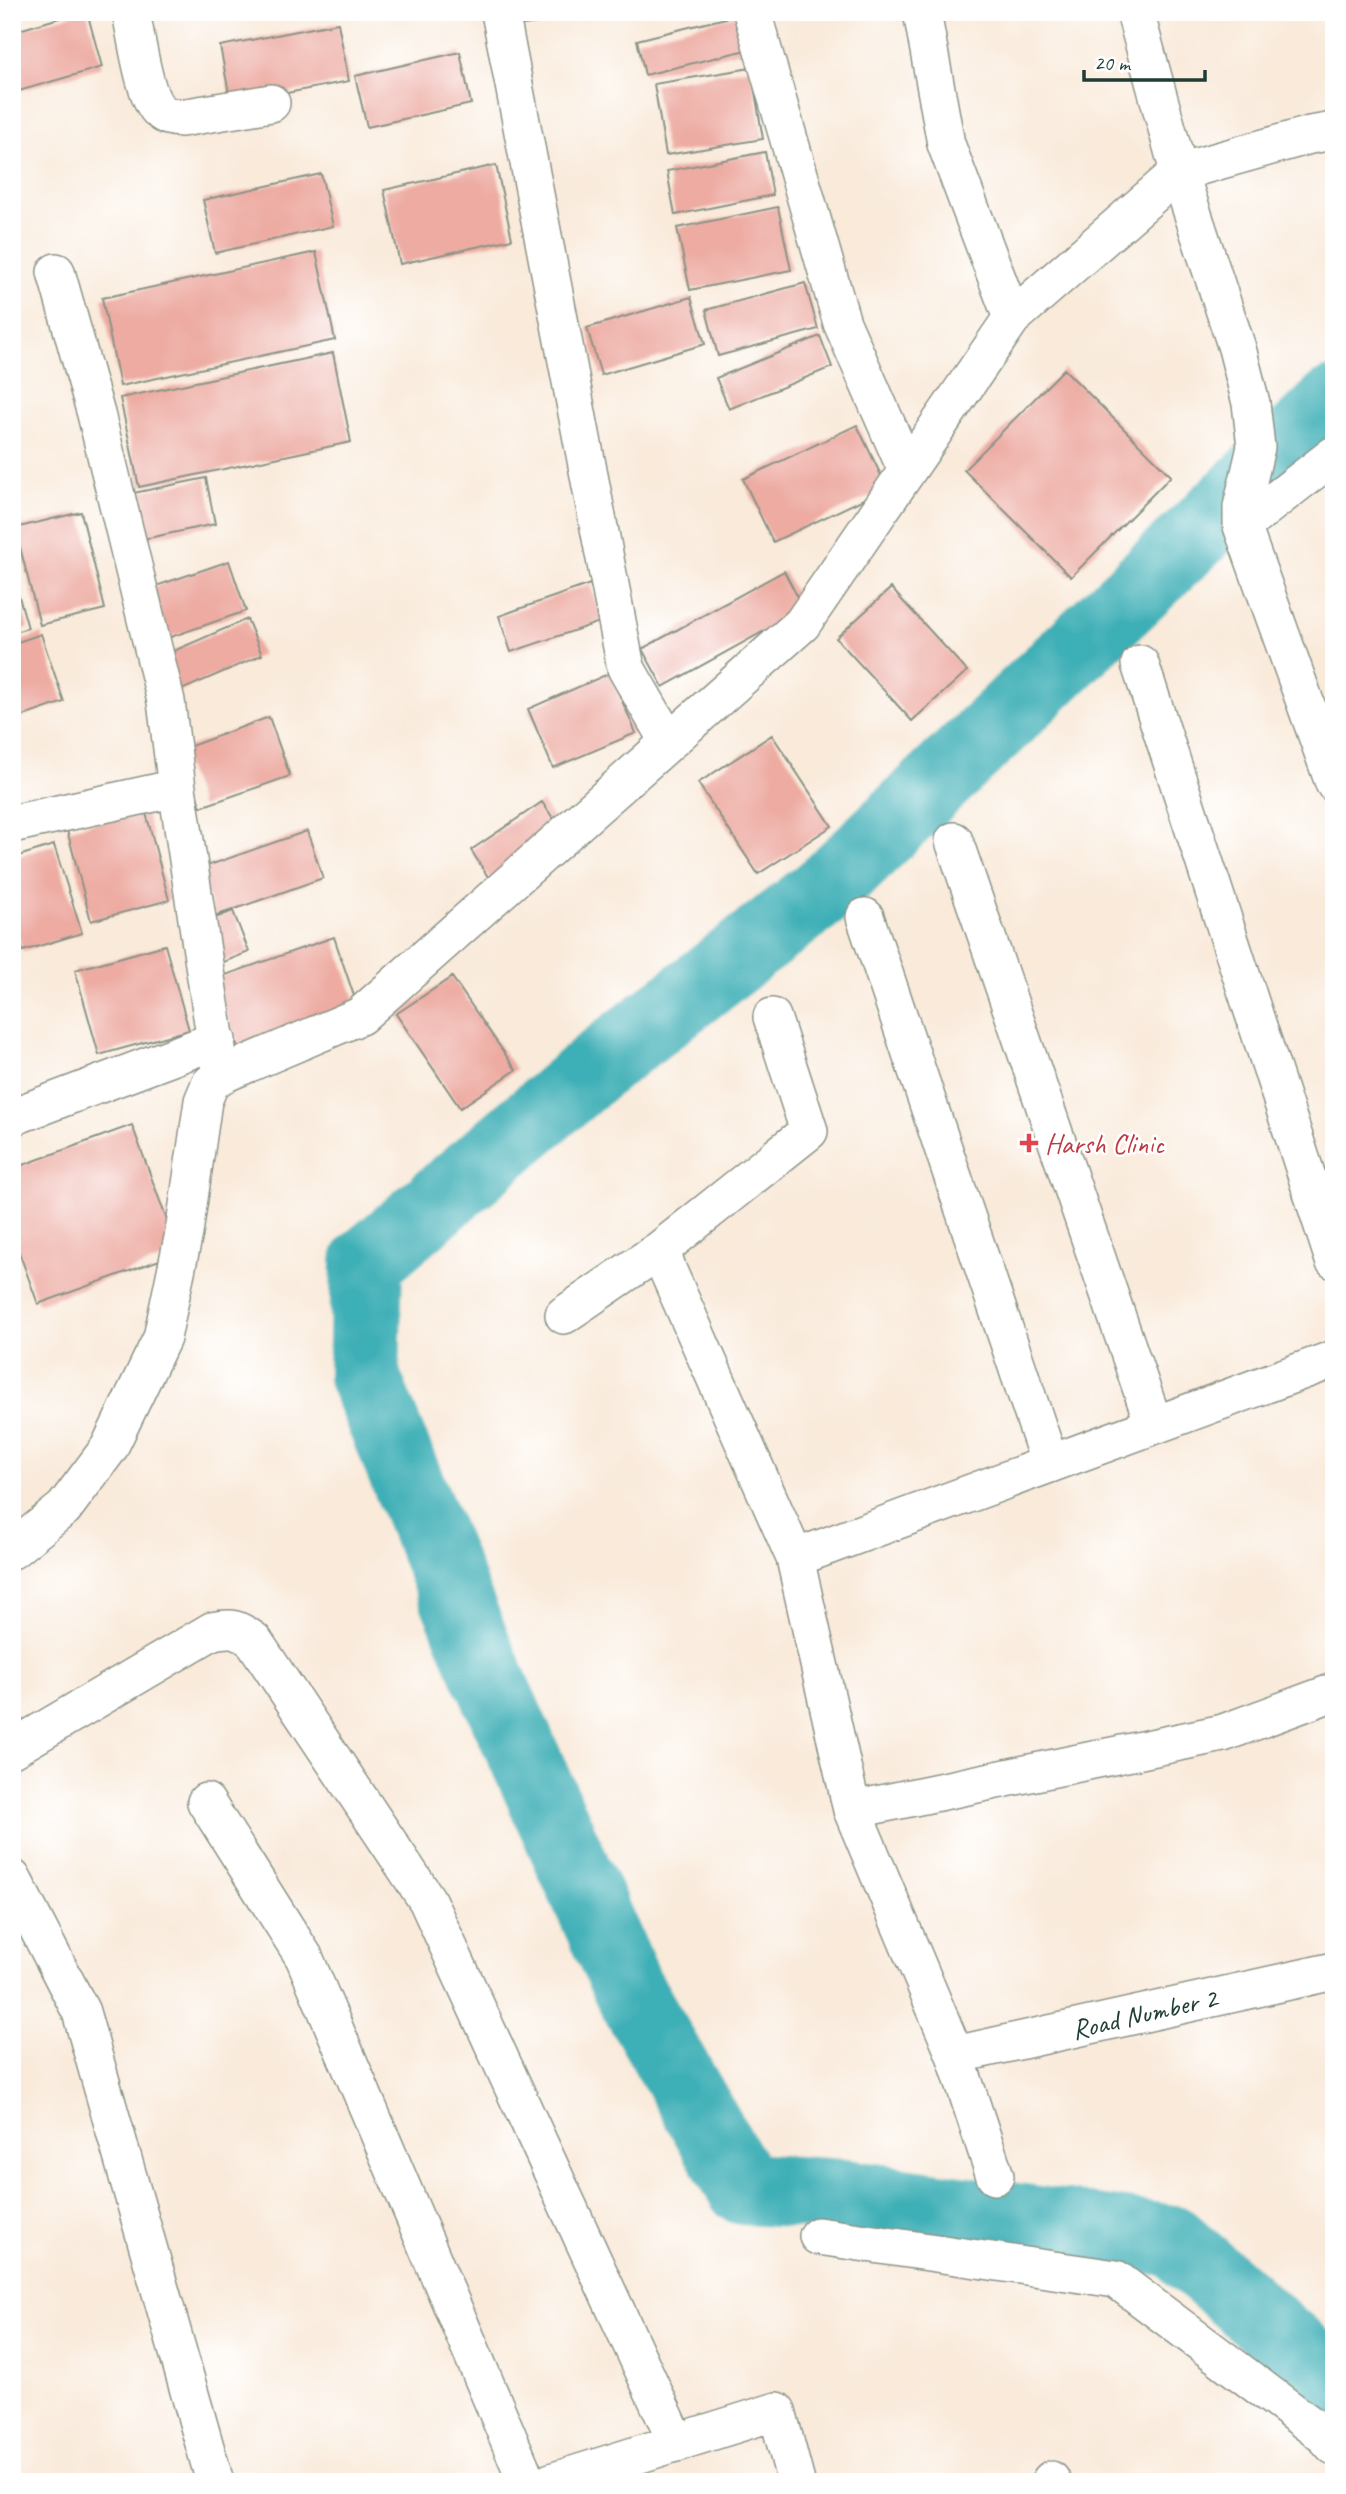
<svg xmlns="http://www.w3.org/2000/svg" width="1346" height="2494" font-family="Caveat,sans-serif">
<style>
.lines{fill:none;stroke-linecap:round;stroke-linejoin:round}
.river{stroke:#3dafb6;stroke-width:72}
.building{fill:#edaba2}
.minor-casing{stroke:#8c9487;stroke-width:40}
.minor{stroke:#fff;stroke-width:37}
.health-dot{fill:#e0444e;stroke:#fff;stroke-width:2.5}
.labels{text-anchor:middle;stroke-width:5;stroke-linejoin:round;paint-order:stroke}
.health-label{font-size:28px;fill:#be3a42;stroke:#fff;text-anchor:start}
.street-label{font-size:28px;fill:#1f3d34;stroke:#fff}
</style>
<rect width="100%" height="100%" fill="#fff"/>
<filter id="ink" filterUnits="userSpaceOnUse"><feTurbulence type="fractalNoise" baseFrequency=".0143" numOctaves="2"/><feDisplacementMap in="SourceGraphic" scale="14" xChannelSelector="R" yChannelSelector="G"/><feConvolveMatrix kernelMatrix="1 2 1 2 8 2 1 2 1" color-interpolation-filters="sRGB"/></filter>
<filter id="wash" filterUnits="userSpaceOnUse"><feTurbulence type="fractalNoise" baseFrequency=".00686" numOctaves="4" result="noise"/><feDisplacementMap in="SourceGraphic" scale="28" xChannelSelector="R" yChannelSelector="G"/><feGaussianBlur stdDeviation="1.57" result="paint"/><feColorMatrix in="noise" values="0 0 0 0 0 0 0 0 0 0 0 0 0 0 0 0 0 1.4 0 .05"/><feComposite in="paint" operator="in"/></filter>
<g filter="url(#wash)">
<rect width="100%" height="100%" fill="#f9eada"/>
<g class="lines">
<path class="river" d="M 1334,403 L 822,892 L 597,1066 L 367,1262 L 364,1376 L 479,1655 L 628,1988 L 743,2189 L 845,2195 L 1173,2241 L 1334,2383"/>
</g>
<g id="blocks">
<path class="building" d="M 80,12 L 87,12 L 102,67 L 12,93 L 12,32 Z
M 513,12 L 612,12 L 613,14 L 515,26 Z
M 738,15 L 746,50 L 645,75 L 637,40 Z
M 338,23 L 349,81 L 231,104 L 220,46 Z
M 460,52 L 471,104 L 367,127 L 355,76 Z
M 751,68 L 763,139 L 666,155 L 654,84 Z
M 765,152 L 773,195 L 675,215 L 667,171 Z
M 496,165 L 512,239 L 400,264 L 384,190 Z
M 321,174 L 333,226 L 215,253 L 203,200 Z
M 778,207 L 791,270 L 690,290 L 677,228 Z
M 316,252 L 335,340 L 120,386 L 102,298 Z
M 805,283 L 818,329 L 718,356 L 706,310 Z
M 691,297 L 705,344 L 601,375 L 587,328 Z
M 820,336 L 832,367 L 729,409 L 716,378 Z
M 333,353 L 351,442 L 139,487 L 120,398 Z
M 1064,369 L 1171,476 L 1071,577 L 964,470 Z
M 857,425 L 887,488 L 773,542 L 743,479 Z
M 206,478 L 215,524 L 134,541 L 124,495 Z
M 81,512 L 105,609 L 40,625 L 15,528 Z
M 229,561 L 246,611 L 165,639 L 147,589 Z
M 784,571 L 804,609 L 663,687 L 642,649 Z
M 12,572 L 28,628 L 12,633 Z
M 590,584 L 603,621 L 511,652 L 499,616 Z
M 891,588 L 967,671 L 912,721 L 836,638 Z
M 247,619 L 262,655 L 177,692 L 162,656 Z
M 41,634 L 64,702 L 12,720 L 12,644 Z
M 610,673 L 636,733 L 553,768 L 528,709 Z
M 269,717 L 290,776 L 201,807 L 180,750 Z
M 772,735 L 832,826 L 758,874 L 698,783 Z
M 542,802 L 562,831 L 490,880 L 471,850 Z
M 145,809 L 169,900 L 91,921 L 67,830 Z
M 307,831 L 323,878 L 215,916 L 198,869 Z
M 54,845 L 82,933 L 23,951 L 12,917 L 12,858 Z
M 233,911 L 249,952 L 216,965 L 200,924 Z
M 334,937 L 358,1008 L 239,1049 L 214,979 Z
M 165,945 L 189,1030 L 99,1055 L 75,970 Z
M 452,977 L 516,1070 L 460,1108 L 396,1014 Z
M 132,1125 L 179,1253 L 38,1304 L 12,1233 L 12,1169 Z"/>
</g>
</g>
<g filter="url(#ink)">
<use href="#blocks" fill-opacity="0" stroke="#8c9487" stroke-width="2"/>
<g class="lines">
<defs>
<path id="minor" d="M 131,12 C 136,35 144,98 160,111 C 166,117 173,117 181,118 L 271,103
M 500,12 L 626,668 L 668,741
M 752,12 L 842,323 L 907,471
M 922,12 L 946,144 L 1012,318
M 1135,12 L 1179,172 L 1237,348 L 1251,403 L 1256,447 L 1242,507 L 1242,526 L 1334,783
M 56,272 L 96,414 L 166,701 L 177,788 L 221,1075
M 1242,526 L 1334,455
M 1140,664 L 1334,1260
M 12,824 L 177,788
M 954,841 L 1154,1425
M 865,917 L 1050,1464
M 772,1017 L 809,1131 L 661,1249 L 668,1271 L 795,1558 L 852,1810 L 955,2055 L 995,2176
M 12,1117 L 217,1040
M 564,1315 L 661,1249
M 12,1550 L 64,1508 L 109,1448 L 162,1338 L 184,1233 L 203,1101 L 210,1084 L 221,1075 L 360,1016 L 802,624 L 1012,318 L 1179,172 L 1310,135 L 1334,131
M 795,1558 L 1334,1359
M 12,1749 L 212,1631 C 233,1627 237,1628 254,1641 L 427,1900 L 677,2443
M 206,1802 L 304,1957 L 527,2482
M 852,1810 L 1223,1733 L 1334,1692
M 12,1878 L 81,2012 L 215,2482
M 955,2055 L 1334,1971
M 818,2236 L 1116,2279 L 1325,2436 L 1334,2446
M 1051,2480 L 1051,2482
M 551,2482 L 777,2411 L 796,2482"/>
</defs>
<use href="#minor" class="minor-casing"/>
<use href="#minor" class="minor"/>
</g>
</g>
<path class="health-dot" d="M1025.5 1132.5h7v7h7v7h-7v7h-7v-7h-7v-7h7z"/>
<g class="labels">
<g class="health-label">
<text x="1045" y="1153">Harsh Clinic</text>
</g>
<g class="street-label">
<text transform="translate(1144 2013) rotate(-13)" y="10">Road Number 2</text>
</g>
</g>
<rect width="1346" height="2494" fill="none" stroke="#fff" stroke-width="42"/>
<path d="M1084 70v10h121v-10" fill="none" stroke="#1f3d34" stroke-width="3.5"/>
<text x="1094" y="70" font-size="21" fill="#1f3d34" stroke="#ffffff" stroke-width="5" paint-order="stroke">20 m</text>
</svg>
